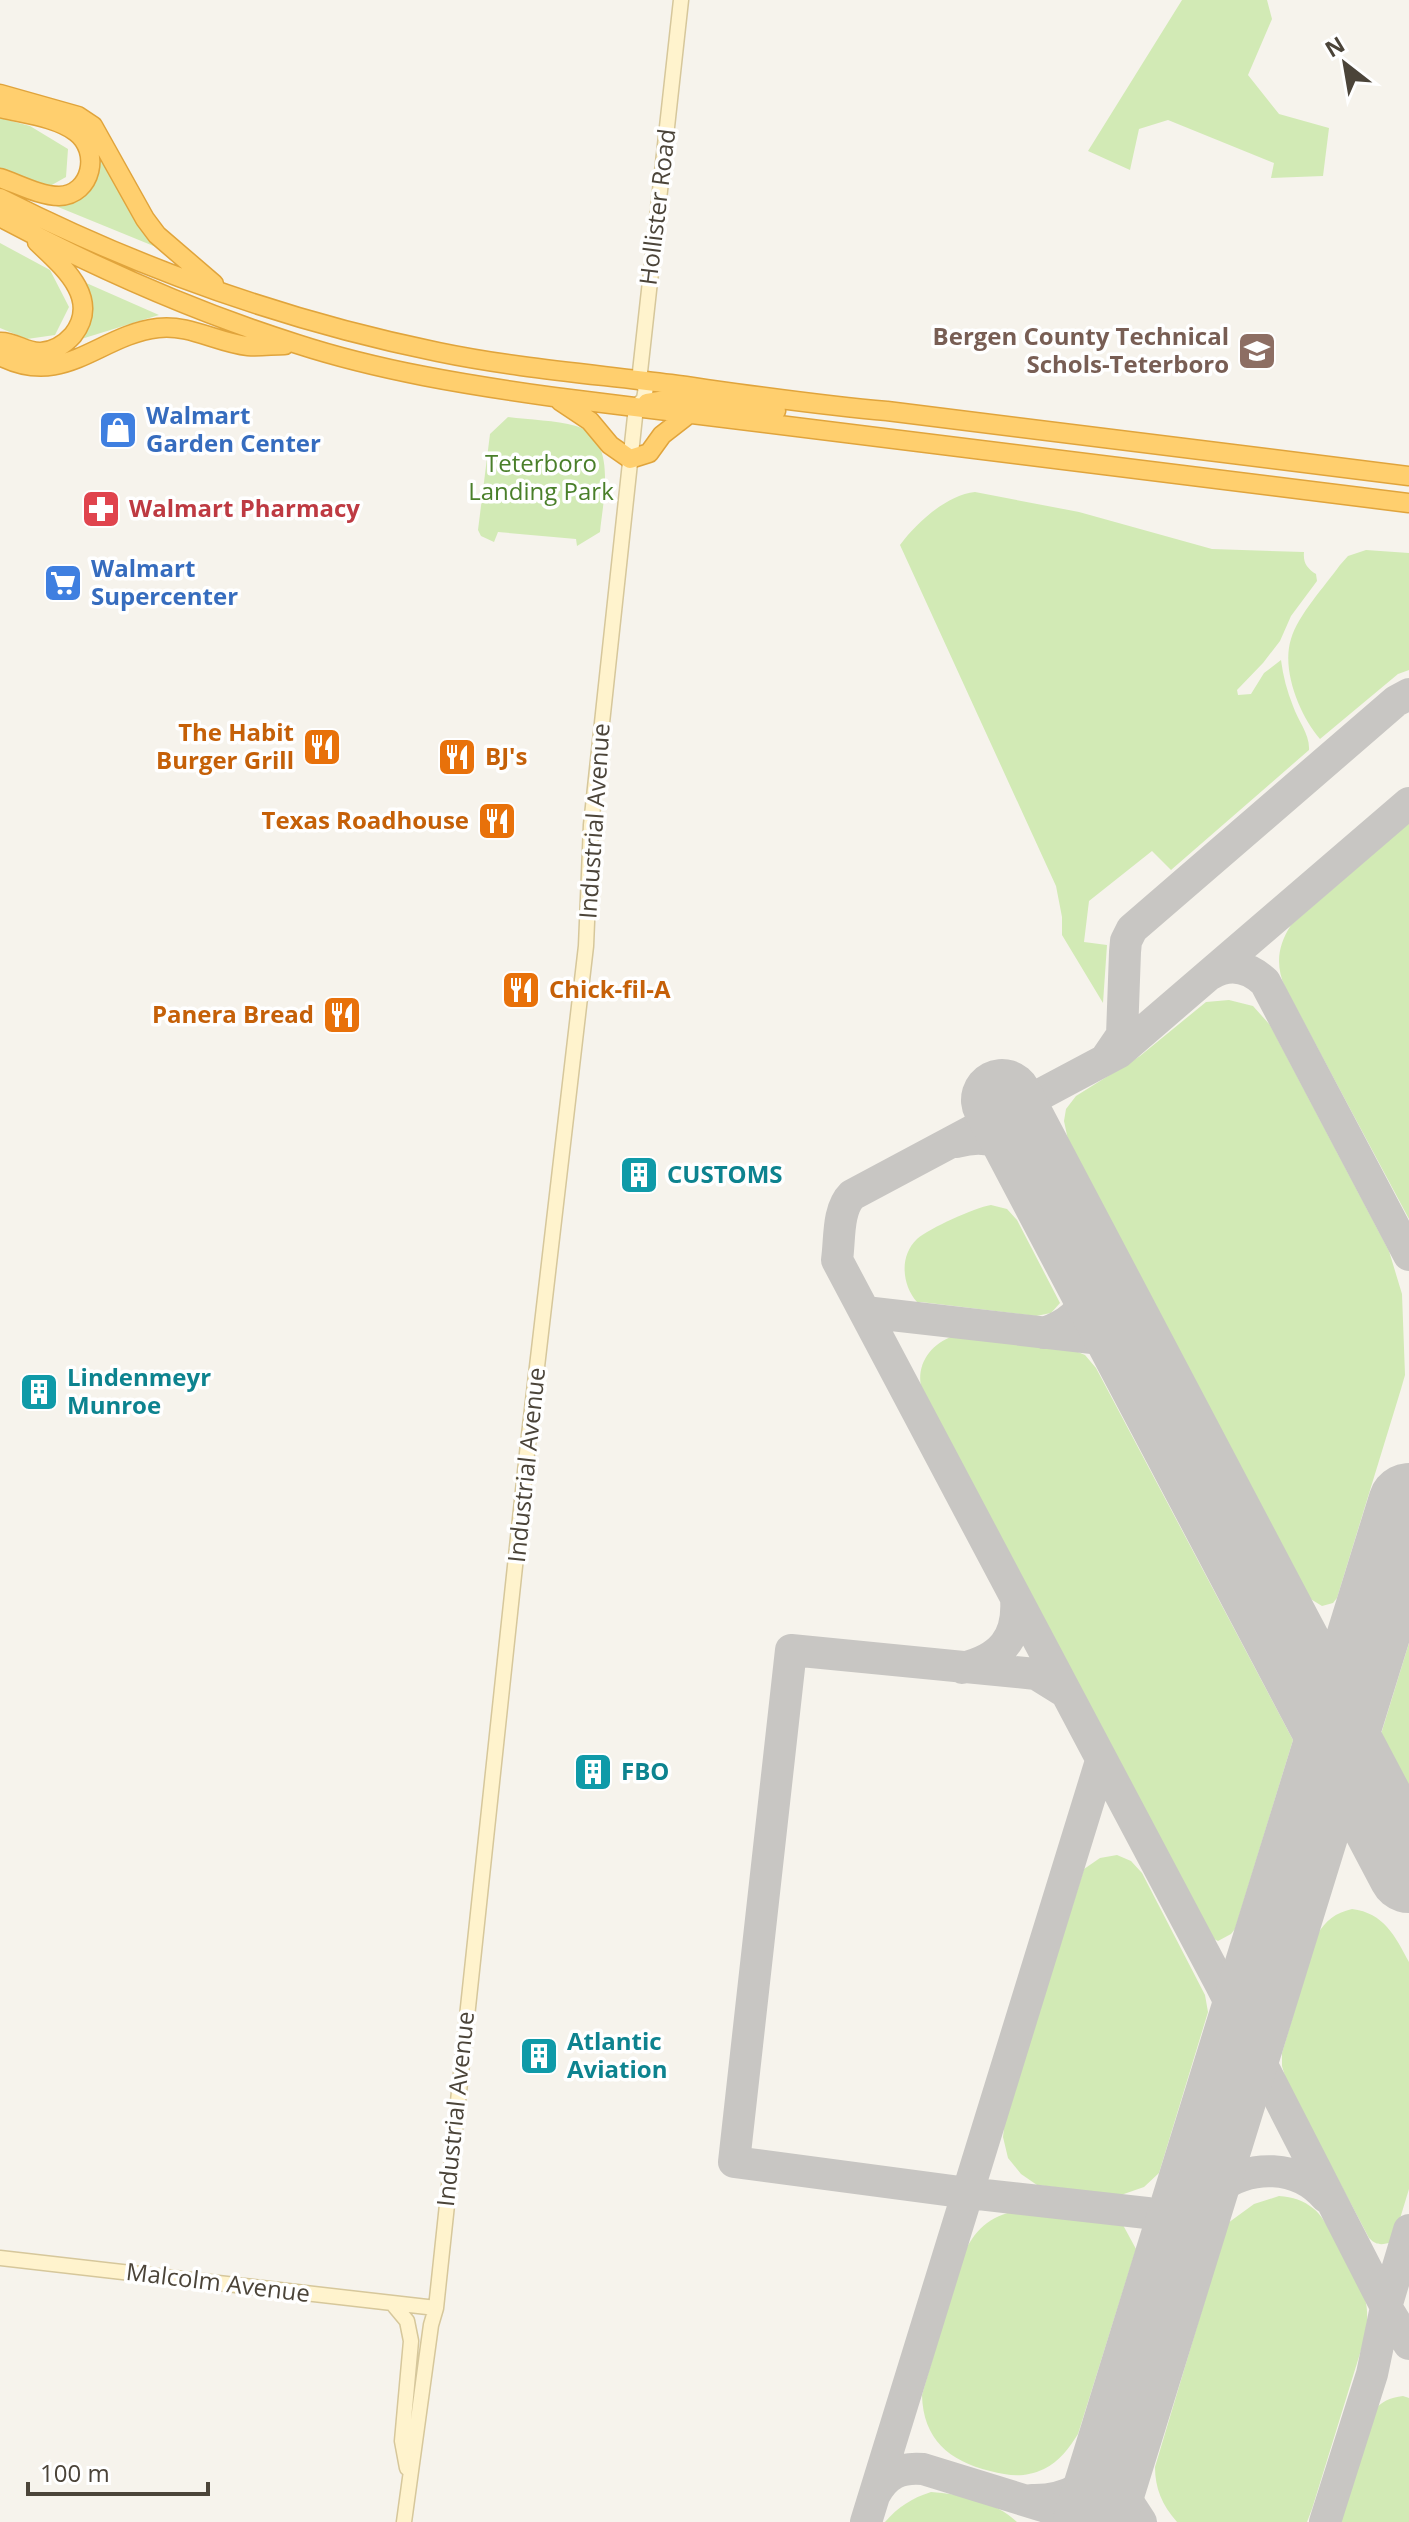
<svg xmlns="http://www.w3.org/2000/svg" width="1409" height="2522" font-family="'Open Sans',sans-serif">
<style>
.green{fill:#d2eab5}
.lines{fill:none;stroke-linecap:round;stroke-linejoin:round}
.taxiway{stroke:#c8c6c3;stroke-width:32}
.runway{stroke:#c8c6c3;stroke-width:82}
.secondary-casing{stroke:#d6c79b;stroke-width:17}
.highway-casing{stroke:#e0a43c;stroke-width:21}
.secondary{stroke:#fff3cd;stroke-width:14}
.highway{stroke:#ffcf6e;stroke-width:18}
.labels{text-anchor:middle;stroke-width:7;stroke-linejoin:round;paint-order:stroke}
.street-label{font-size:24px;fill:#4b4439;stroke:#fff}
.education-label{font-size:24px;font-weight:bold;fill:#785e54;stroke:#fff;text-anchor:end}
.shop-label{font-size:24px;font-weight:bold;fill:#366cbe;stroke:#fff;text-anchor:start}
.park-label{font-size:24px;fill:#4a7f2a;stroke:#fff}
.health-label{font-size:24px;font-weight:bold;fill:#be3a42;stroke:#fff;text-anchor:start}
.food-label{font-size:24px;font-weight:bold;fill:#c56008;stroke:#fff;text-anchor:end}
.culture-label{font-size:24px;font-weight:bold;fill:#0d838f;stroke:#fff;text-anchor:start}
</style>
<rect width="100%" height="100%" fill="#f6f3ec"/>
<path class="green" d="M 1182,0 L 1267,0 L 1272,19 L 1248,75 L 1279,114 L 1329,128 L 1323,176 L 1271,178 L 1274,163 L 1168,120 L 1139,129 L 1130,170 L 1088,151 Z
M 0,118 L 30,126 L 68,149 L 66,177 L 50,186 L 0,169 Z
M 96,145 L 156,247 L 41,200 L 73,200 Z
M 0,243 L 50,270 L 69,307 L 55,335 L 27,339 L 0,328 Z
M 84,282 L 159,315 L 78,340 Z
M 508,417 C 530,420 555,420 576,426 C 618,438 603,500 600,532 L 577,546 L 576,539 L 498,532 L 494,542 L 481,536 L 478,530 L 490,434 Z
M 975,492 L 1079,512 L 1212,549 L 1304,552 C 1303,563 1307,568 1316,574 L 1317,581 L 1291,616 L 1280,641 L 1263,663 L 1237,690 L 1238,695 L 1251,694 L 1264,673 L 1281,660 C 1283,676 1287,691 1293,706 C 1298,721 1310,734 1309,750 L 1171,870 L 1152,851 L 1089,901 L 1084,942 L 1107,945 L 1103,1003 L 1062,935 L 1062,917 L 1056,886 L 900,545 C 917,522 947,495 975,492 Z
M 1366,550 L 1409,553 L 1409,670 L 1398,674 L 1320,739 C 1300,716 1281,670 1291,639 C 1298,615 1325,586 1340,565 L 1348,556 Z
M 1409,823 L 1409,1219 L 1285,987 C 1275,965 1278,945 1291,925 Z
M 1229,1000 L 1253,1006 L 1270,1025 L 1389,1251 L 1402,1294 L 1405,1375 L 1401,1389 L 1337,1598 L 1333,1603 L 1322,1606 L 1309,1598 L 1068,1140 L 1064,1121 L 1066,1109 L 1076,1096 L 1140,1056 L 1206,1002 Z
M 991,1205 L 1007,1209 L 1017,1220 L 1060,1303 L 1051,1313 L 1036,1316 L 921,1302 L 917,1302 C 902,1285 899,1256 917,1239 C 930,1228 974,1208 991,1205 Z
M 953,1336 L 1066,1347 L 1085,1355 L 1096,1368 L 1293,1740 L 1235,1929 L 1231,1934 L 1218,1941 L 1212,1938 L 1205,1927 L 922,1391 C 915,1366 929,1345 953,1336 Z
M 1409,1643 L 1409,1787 L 1381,1734 Z
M 1117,1855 L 1131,1861 L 1142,1873 L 1205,1995 L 1208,2012 L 1159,2173 L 1144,2187 L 1121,2195 L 1037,2185 L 1021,2174 L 1008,2158 L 1003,2137 L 1005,2120 L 1084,1869 L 1100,1858 Z
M 1352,1909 C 1384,1913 1395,1936 1409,1962 L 1409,2189 L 1395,2235 L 1392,2242 C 1382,2245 1377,2246 1369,2238 L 1287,2083 L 1282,2066 L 1282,2053 L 1317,1935 C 1326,1920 1335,1913 1352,1909 Z
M 1279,2196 C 1293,2197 1303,2200 1314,2209 C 1328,2220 1361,2284 1366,2303 C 1368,2313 1367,2324 1366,2334 L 1312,2509 L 1307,2522 L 1177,2522 C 1162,2505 1155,2488 1155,2467 L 1228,2223 L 1254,2204 Z
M 1018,2211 L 1116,2221 L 1123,2225 L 1136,2249 L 1078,2434 C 1069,2448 1059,2462 1044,2469 C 1024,2478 1010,2476 990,2471 C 949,2461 923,2439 922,2395 L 962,2257 C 974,2231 989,2215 1018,2211 Z
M 1403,2396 L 1409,2398 L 1409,2522 L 1340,2522 L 1373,2413 C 1380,2401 1390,2398 1403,2396 Z
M 931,2492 C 960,2494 995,2501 1017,2522 L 885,2522 C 898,2507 912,2498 931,2492 Z"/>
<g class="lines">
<path class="taxiway" d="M 1409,803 L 1118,1053 L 852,1195 C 837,1210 840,1240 837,1260 L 1220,1983 L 1386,2307 L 1409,2344
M 1211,974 C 1230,962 1249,967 1265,982 L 1409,1255
M 1107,1057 L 1122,1035 L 1125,952 L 1126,941 L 1132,929 L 1396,701 L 1409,694
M 957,1142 C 991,1132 1012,1146 1037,1166
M 865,1312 L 1101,1339 L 1125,1354 L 1150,1380
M 1044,1333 C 1064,1326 1084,1314 1088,1291 C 1090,1281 1086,1269 1086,1259
M 962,1668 C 1001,1659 1019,1638 1016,1598
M 1065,1692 L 1036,1674 L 791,1650 L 734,2162 L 968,2193 L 1147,2213 C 1168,2221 1179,2237 1176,2259
M 1220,1983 L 1233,1993 L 1248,1991 L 1262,1979
M 1189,2216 C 1198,2208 1207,2197 1217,2189 C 1250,2164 1298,2164 1326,2197
M 1116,2454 L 1126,2499 L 1141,2522
M 875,2494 C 886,2474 900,2467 923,2469 L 1095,2522
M 1032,2500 C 1070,2501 1093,2483 1116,2454
M 866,2522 L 1101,1761
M 1325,2522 L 1372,2374 L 1386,2307 L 1409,2230"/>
<path class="runway" d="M 1002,1100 L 1409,1872
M 1094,2522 L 1409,1504"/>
<defs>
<path id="secondary" d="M 0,2258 L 436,2308
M 392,2303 L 407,2321 L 411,2341 L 402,2441 L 407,2468
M 404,2522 L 431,2325 L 436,2308 L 528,1444 L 586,946 L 591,825 L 636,407 L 644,399 L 646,387 L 639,381 L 681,0"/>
<path id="highway" d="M 0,94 L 78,116 L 93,126 L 145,219 L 157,235 L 214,284
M 0,108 C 24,114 56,117 76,132 C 101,151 92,195 59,196 C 40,196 18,184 0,178
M 0,198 C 138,268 286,321 438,352 C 515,368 593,374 671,384 C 743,394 815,405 887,411 L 1409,476
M 0,217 C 94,267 195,312 297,344 C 380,371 468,385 554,397 L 1409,503
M 0,342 C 14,341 26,353 41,352 C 54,351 65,344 73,335 C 102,298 61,265 37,242
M 0,356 C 64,389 99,335 158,328 C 189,324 218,343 248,346 C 260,347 273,345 285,345
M 560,401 L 590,421 L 610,445 L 630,459 L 649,453 L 662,435 L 689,414
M 647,403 L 672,399 L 776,411"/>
</defs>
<use href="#secondary" class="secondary-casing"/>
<use href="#highway" class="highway-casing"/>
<use href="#secondary" class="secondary"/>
<use href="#highway" class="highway"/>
</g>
<defs>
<symbol id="school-square" viewBox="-11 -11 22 22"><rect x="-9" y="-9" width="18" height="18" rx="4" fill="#8d6e63" stroke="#fff"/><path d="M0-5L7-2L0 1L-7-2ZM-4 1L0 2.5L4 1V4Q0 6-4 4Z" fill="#fff"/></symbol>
<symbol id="shop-square" viewBox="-11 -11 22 22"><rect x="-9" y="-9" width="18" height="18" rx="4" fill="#3f7fe0" stroke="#fff"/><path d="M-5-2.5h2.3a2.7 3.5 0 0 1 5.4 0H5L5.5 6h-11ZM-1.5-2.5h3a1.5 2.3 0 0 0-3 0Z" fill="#fff"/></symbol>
<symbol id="pharmacy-square" viewBox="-11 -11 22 22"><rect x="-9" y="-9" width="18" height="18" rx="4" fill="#e0444e" stroke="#fff"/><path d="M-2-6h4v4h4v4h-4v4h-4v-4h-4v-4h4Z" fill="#fff"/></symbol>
<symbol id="supermarket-square" viewBox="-11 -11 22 22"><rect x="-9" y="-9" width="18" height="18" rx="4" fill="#3f7fe0" stroke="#fff"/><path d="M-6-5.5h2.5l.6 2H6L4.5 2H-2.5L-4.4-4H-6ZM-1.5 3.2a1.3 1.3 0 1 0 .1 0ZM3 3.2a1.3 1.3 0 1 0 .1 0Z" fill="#fff"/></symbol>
<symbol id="restaurant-square" viewBox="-11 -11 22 22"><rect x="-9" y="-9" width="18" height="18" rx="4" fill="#e8710a" stroke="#fff"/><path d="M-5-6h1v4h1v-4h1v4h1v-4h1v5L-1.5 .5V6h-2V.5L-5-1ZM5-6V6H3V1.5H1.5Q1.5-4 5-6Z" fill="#fff"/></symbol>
<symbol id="building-square" viewBox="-11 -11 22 22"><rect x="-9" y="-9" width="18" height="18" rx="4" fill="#0f9aa8" stroke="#fff"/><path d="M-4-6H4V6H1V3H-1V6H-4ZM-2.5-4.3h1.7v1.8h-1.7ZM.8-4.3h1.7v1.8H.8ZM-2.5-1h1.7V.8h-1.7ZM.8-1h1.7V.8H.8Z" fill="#fff"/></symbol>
</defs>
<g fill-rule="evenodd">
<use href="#school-square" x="1235" y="329" width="44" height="44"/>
<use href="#shop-square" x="96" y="408" width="44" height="44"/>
<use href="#pharmacy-square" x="79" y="487" width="44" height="44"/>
<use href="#supermarket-square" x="41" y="561" width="44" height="44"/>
<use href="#restaurant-square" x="300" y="725" width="44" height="44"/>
<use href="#restaurant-square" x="435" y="735" width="44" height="44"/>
<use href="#restaurant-square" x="475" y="799" width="44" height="44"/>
<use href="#restaurant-square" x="499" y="968" width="44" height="44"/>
<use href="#restaurant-square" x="320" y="993" width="44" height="44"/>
<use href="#building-square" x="617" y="1153" width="44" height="44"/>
<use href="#building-square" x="17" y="1370" width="44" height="44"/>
<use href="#building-square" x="571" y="1750" width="44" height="44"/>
<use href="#building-square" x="517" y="2034" width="44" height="44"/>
</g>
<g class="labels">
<g class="street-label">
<text transform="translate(658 207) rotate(-83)" y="8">Hollister Road</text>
<text transform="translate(595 821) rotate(-86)" y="8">Industrial Avenue</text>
<text transform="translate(527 1465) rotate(-84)" y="8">Industrial Avenue</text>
<text transform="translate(456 2109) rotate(-84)" y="8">Industrial Avenue</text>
<text transform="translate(218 2283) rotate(7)" y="8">Malcolm Avenue</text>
</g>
<g class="education-label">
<text x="1229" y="345">Bergen County Technical<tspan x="1229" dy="28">Schols-Teterboro</tspan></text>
</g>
<g class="shop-label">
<text x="146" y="424">Walmart<tspan x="146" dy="28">Garden Center</tspan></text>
<text x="91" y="577">Walmart<tspan x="91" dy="28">Supercenter</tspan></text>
</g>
<g class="park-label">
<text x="541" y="472">Teterboro<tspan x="541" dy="28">Landing Park</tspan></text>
</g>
<g class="health-label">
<text x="129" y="517">Walmart Pharmacy</text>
</g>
<g class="food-label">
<text x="294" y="741">The Habit<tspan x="294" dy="28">Burger Grill</tspan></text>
<text x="485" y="765" text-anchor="start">BJ's</text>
<text x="469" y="829">Texas Roadhouse</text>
<text x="549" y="998" text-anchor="start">Chick-fil-A</text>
<text x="314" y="1023">Panera Bread</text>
</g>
<g class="culture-label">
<text x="667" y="1183">CUSTOMS</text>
<text x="67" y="1386">Lindenmeyr<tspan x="67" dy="28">Munroe</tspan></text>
<text x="621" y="1780">FBO</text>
<text x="567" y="2050">Atlantic<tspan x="567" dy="28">Aviation</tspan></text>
</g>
</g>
<g transform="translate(1345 64) rotate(329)" stroke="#ffffff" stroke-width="6" paint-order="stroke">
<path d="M0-6L14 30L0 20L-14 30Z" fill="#4b4439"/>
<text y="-12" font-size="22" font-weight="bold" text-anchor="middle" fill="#4b4439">N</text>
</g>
<path d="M28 2482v12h180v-12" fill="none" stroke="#4b4439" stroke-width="4"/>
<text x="40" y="2482" font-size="24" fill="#4b4439" stroke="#ffffff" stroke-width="6" paint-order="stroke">100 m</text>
</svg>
